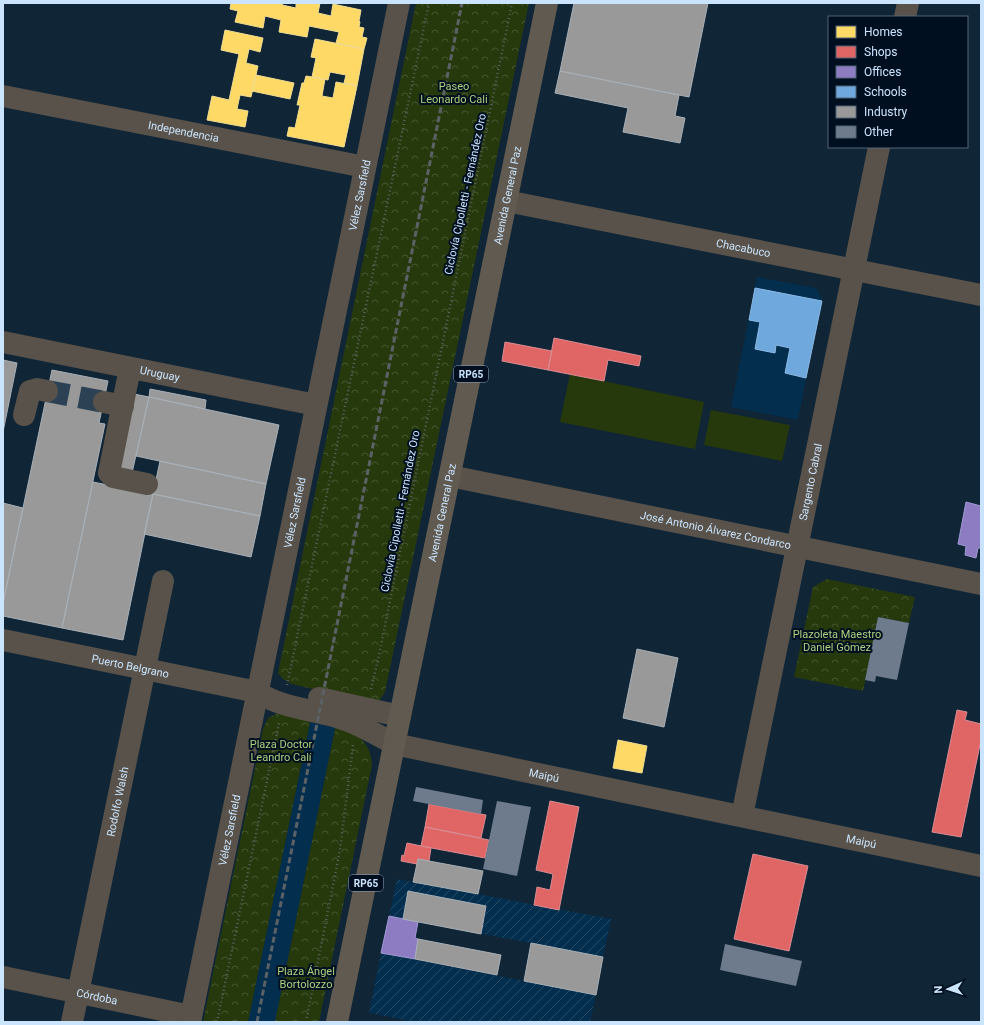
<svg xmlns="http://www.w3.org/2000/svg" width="984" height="1025" font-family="Roboto,sans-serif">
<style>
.built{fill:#032e4e}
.industrial{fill:url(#industrial-furrows)}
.grass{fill:#26390c}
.park{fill:url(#park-crowns)}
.homes{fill:#ffd966;stroke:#efdc93}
.shops{fill:#e06666;stroke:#d98c93}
.offices{fill:#8e7cc3;stroke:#a09bd4}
.schools{fill:#6fa8dc;stroke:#8abae6}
.industry{fill:#999;stroke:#a8b0b7}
.building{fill:#6d7b8d}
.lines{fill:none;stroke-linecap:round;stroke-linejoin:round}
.minor-tunnel{stroke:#2c4254;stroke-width:22;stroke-dasharray:22 11;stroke-linecap:butt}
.path{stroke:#5f6060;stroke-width:2.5;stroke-dasharray:1 3;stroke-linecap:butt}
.minor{stroke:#58524a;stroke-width:22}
.major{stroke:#605a50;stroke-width:22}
.rail{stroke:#5c6166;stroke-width:3;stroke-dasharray:6 3;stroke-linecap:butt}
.labels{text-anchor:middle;stroke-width:4;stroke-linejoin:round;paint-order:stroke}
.shield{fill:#000f20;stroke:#8da4bb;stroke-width:1}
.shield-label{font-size:10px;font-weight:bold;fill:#cae4fd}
.park-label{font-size:11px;fill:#add17d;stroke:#000f20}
.street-label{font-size:11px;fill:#cae4fd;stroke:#000f20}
</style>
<defs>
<pattern id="industrial-furrows" width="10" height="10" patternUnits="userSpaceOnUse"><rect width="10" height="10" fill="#032e4e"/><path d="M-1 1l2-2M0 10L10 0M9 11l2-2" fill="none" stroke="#264c68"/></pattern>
<pattern id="park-crowns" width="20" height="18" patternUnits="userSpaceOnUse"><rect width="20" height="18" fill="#26390c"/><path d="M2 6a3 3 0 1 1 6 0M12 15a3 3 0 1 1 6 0" fill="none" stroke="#445630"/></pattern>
</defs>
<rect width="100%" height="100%" fill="#102536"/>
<path class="built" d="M 757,277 L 816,288 L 822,298 L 798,420 L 731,407 Z
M 311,718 L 336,724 L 275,1022 L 248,1022 Z"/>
<path class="industrial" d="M 397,879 L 611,919 L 603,957 L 389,916 Z
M 381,953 L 596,995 L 590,1022 L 415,1022 L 369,1013 Z"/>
<path class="grass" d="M 570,374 L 704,402 L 695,449 L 560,422 Z
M 711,410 L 790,425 L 782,461 L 704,445 Z"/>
<path class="park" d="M 416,3 L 529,3 L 385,692 L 379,701 L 370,703 L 292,684 L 283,679 L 278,673 Z
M 827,579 L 915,597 L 909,623 L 878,617 L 863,691 L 794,677 L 813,587 Z
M 278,713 L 311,718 L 248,1022 L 203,1022 L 263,729 L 268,718 Z
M 336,724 C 356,733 371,741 372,765 L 319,1022 L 275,1022 Z"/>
<path class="homes" d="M 231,3 L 283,3 L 282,5 L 296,8 L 296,3 L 320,3 L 318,13 L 331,16 L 333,4 L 361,10 L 359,21 L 360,22 L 359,27 L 364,28 L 362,37 L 367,38 L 364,49 L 336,43 L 339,32 L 309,26 L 307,37 L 279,32 L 281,20 L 265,16 L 263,28 L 235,22 L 238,11 L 230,9 Z
M 225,30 L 263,38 L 260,52 L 249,49 L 246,63 L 258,66 L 251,97 L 240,95 L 237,109 L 248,111 L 245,127 L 207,120 L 212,96 L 229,100 L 239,54 L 221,50 Z
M 315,39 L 364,49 L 357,86 L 344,83 L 346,75 L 330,72 L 328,80 L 312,77 L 316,58 L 311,57 Z
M 256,75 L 294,83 L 290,99 L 252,91 Z
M 306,76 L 325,79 L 322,96 L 333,98 L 336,82 L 357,86 L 344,147 L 287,136 L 289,127 L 295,128 L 300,105 L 297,105 L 302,83 L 304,83 Z
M 618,740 L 647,746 L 642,773 L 613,768 Z"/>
<path class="shops" d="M 554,338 L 641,356 L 639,366 L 608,360 L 604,381 L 548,370 Z
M 505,342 L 552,351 L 548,370 L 502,361 Z
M 957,710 L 967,712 L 965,720 L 981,724 L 981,740 L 961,837 L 932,832 Z
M 550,801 L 579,807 L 559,910 L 534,905 L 537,887 L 550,890 L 553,874 L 536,870 Z
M 429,804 L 486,815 L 481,838 L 425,827 Z
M 425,827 L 489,840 L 485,858 L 421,846 Z
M 407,843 L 431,848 L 429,861 L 418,859 L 417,864 L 401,861 L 402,855 L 404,856 Z
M 753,854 L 808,866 L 789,951 L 734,939 Z"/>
<path class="offices" d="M 966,502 L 981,506 L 981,548 L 978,548 L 976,558 L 965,555 L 966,546 L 958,544 Z
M 389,916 L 418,922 L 415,938 L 418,939 L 415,959 L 381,953 Z"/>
<path class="schools" d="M 755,288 L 822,301 L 806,378 L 785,373 L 790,348 L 776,345 L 775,353 L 755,349 L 760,322 L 749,320 Z"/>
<path class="industry" d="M 574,3 L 708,3 L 689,97 L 560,71 Z
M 560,71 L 679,95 L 675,116 L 685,118 L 680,143 L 623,132 L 628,108 L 555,93 Z
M 3,360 L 17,363 L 3,432 Z
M 52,370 L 108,381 L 99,423 L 105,424 L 62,628 L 3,616 L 3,603 Z
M 150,389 L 206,400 L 205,409 L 149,397 Z
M 134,394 L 149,397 L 132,473 L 118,470 Z
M 149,397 L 279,425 L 266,484 L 136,456 Z
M 160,461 L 266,484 L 260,516 L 153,494 Z
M 93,482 L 153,494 L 123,640 L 62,628 Z
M 153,494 L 260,516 L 251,557 L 144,534 Z
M 3,503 L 23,508 L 3,603 Z
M 637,649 L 678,658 L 664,727 L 623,718 Z
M 418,859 L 483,871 L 478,894 L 413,882 Z
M 408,891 L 486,906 L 481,934 L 403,919 Z
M 418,939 L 501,955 L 497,975 L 415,959 Z
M 531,943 L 603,957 L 596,995 L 524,981 Z"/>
<path class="building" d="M 878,617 L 909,623 L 897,680 L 876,676 L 875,682 L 865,680 Z
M 416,787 L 483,800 L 481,814 L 413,801 Z
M 497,801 L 531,807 L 517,876 L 483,869 Z
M 725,944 L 802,961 L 796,986 L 720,970 Z"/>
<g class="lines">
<path class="minor-tunnel" d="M 47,391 L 104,402"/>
<path class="path" d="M 804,633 L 871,647
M 287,685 L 429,3
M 371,689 L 379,655 L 512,3
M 217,1022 L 279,723
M 306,1022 L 340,850 L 353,745"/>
<g class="minor">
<path d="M 905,17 L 908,3"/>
<path id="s1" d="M 3,96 L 365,167"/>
<path id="s2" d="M 506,201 L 981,295"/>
<path id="s3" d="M 3,342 L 316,405"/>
<path d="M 130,368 L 109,473 L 113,477 L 147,484"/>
<path d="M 104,402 L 123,406"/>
<path d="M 24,415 L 30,391 L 37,389 L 47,391"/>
<path id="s4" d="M 450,476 L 981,584"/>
<path id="s5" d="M 3,640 L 257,692 C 280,707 307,709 333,716 C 355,722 374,733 394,744 L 981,866"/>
<path d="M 319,698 L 400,716"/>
<path id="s6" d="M 742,816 L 879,147"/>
<path id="s7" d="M 3,977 L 191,1016"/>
<path id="s8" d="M 72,1022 L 163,581"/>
<path id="s9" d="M 190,1022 L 399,3"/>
</g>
<path class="major" id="s10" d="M 337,1022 L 547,3"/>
<path class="rail" d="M 257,1022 L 462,3"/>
</g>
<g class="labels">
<g class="shield">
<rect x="454" y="366" width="34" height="16" rx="3"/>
<rect x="349" y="875" width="34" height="16" rx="3"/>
</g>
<g class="shield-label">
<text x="471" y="378">RP65</text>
<text x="366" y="887">RP65</text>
</g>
<g class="park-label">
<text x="454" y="90">Paseo<tspan x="454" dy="13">Leonardo Cali</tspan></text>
<text x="837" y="638">Plazoleta Maestro<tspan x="837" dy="13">Daniel Gómez</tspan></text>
<text x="281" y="748">Plaza Doctor<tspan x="281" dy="13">Leandro Calí</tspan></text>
<text x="306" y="975">Plaza Ángel<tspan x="306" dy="13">Bortolozzo</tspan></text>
</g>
<g class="street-label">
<text dy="4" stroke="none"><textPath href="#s1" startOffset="184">Independencia</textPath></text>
<text transform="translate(465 194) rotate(-78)" y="4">Ciclovía Cipolletti - Fernández Oro</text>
<text dy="4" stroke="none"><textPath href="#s9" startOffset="844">Vélez Sarsfield</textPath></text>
<text dy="4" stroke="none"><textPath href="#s10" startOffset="844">Avenida General Paz</textPath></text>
<text dy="4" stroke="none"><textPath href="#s2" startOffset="242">Chacabuco</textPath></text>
<text dy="4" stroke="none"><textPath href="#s3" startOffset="160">Uruguay</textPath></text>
<text dy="4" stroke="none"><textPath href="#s6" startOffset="341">Sargento Cabral</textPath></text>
<text transform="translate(400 511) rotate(-79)" y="4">Ciclovía Cipolletti - Fernández Oro</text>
<text dy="4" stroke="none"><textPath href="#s9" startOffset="520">Vélez Sarsfield</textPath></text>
<text dy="4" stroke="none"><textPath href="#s10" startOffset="520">Avenida General Paz</textPath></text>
<text dy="4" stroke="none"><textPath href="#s4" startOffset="271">José Antonio Álvarez Condarco</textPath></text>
<text dy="4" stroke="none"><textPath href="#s5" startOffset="130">Puerto Belgrano</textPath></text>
<text dy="4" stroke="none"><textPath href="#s5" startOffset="560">Maipú</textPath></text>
<text dy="4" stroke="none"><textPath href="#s8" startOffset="225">Rodolfo Walsh</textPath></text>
<text dy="4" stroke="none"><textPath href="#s9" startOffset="196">Vélez Sarsfield</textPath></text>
<text dy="4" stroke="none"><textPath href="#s5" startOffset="884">Maipú</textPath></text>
<text dy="4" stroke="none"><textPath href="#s7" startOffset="96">Córdoba</textPath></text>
</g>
</g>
<rect width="984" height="1025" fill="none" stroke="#cae4fd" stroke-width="8"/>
<rect x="828" y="16" width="140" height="132" fill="#000f20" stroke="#516478"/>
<rect x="836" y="26" width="20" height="12" fill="#ffd966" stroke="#516478"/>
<text x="864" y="36" font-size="12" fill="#cae4fd">Homes</text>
<rect x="836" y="46" width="20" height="12" fill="#e06666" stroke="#516478"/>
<text x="864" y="56" font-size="12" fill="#cae4fd">Shops</text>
<rect x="836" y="66" width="20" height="12" fill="#8e7cc3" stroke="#516478"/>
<text x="864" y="76" font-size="12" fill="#cae4fd">Offices</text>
<rect x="836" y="86" width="20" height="12" fill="#6fa8dc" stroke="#516478"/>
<text x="864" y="96" font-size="12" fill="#cae4fd">Schools</text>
<rect x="836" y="106" width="20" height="12" fill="#999999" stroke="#516478"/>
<text x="864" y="116" font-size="12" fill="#cae4fd">Industry</text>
<rect x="836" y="126" width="20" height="12" fill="#6d7b8d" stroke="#516478"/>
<text x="864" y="136" font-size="12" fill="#cae4fd">Other</text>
<g transform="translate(948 989) rotate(267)" stroke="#000f20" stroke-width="3" paint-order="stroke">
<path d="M0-3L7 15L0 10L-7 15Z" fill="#cae4fd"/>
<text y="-6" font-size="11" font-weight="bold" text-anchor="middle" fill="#cae4fd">N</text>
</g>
</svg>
